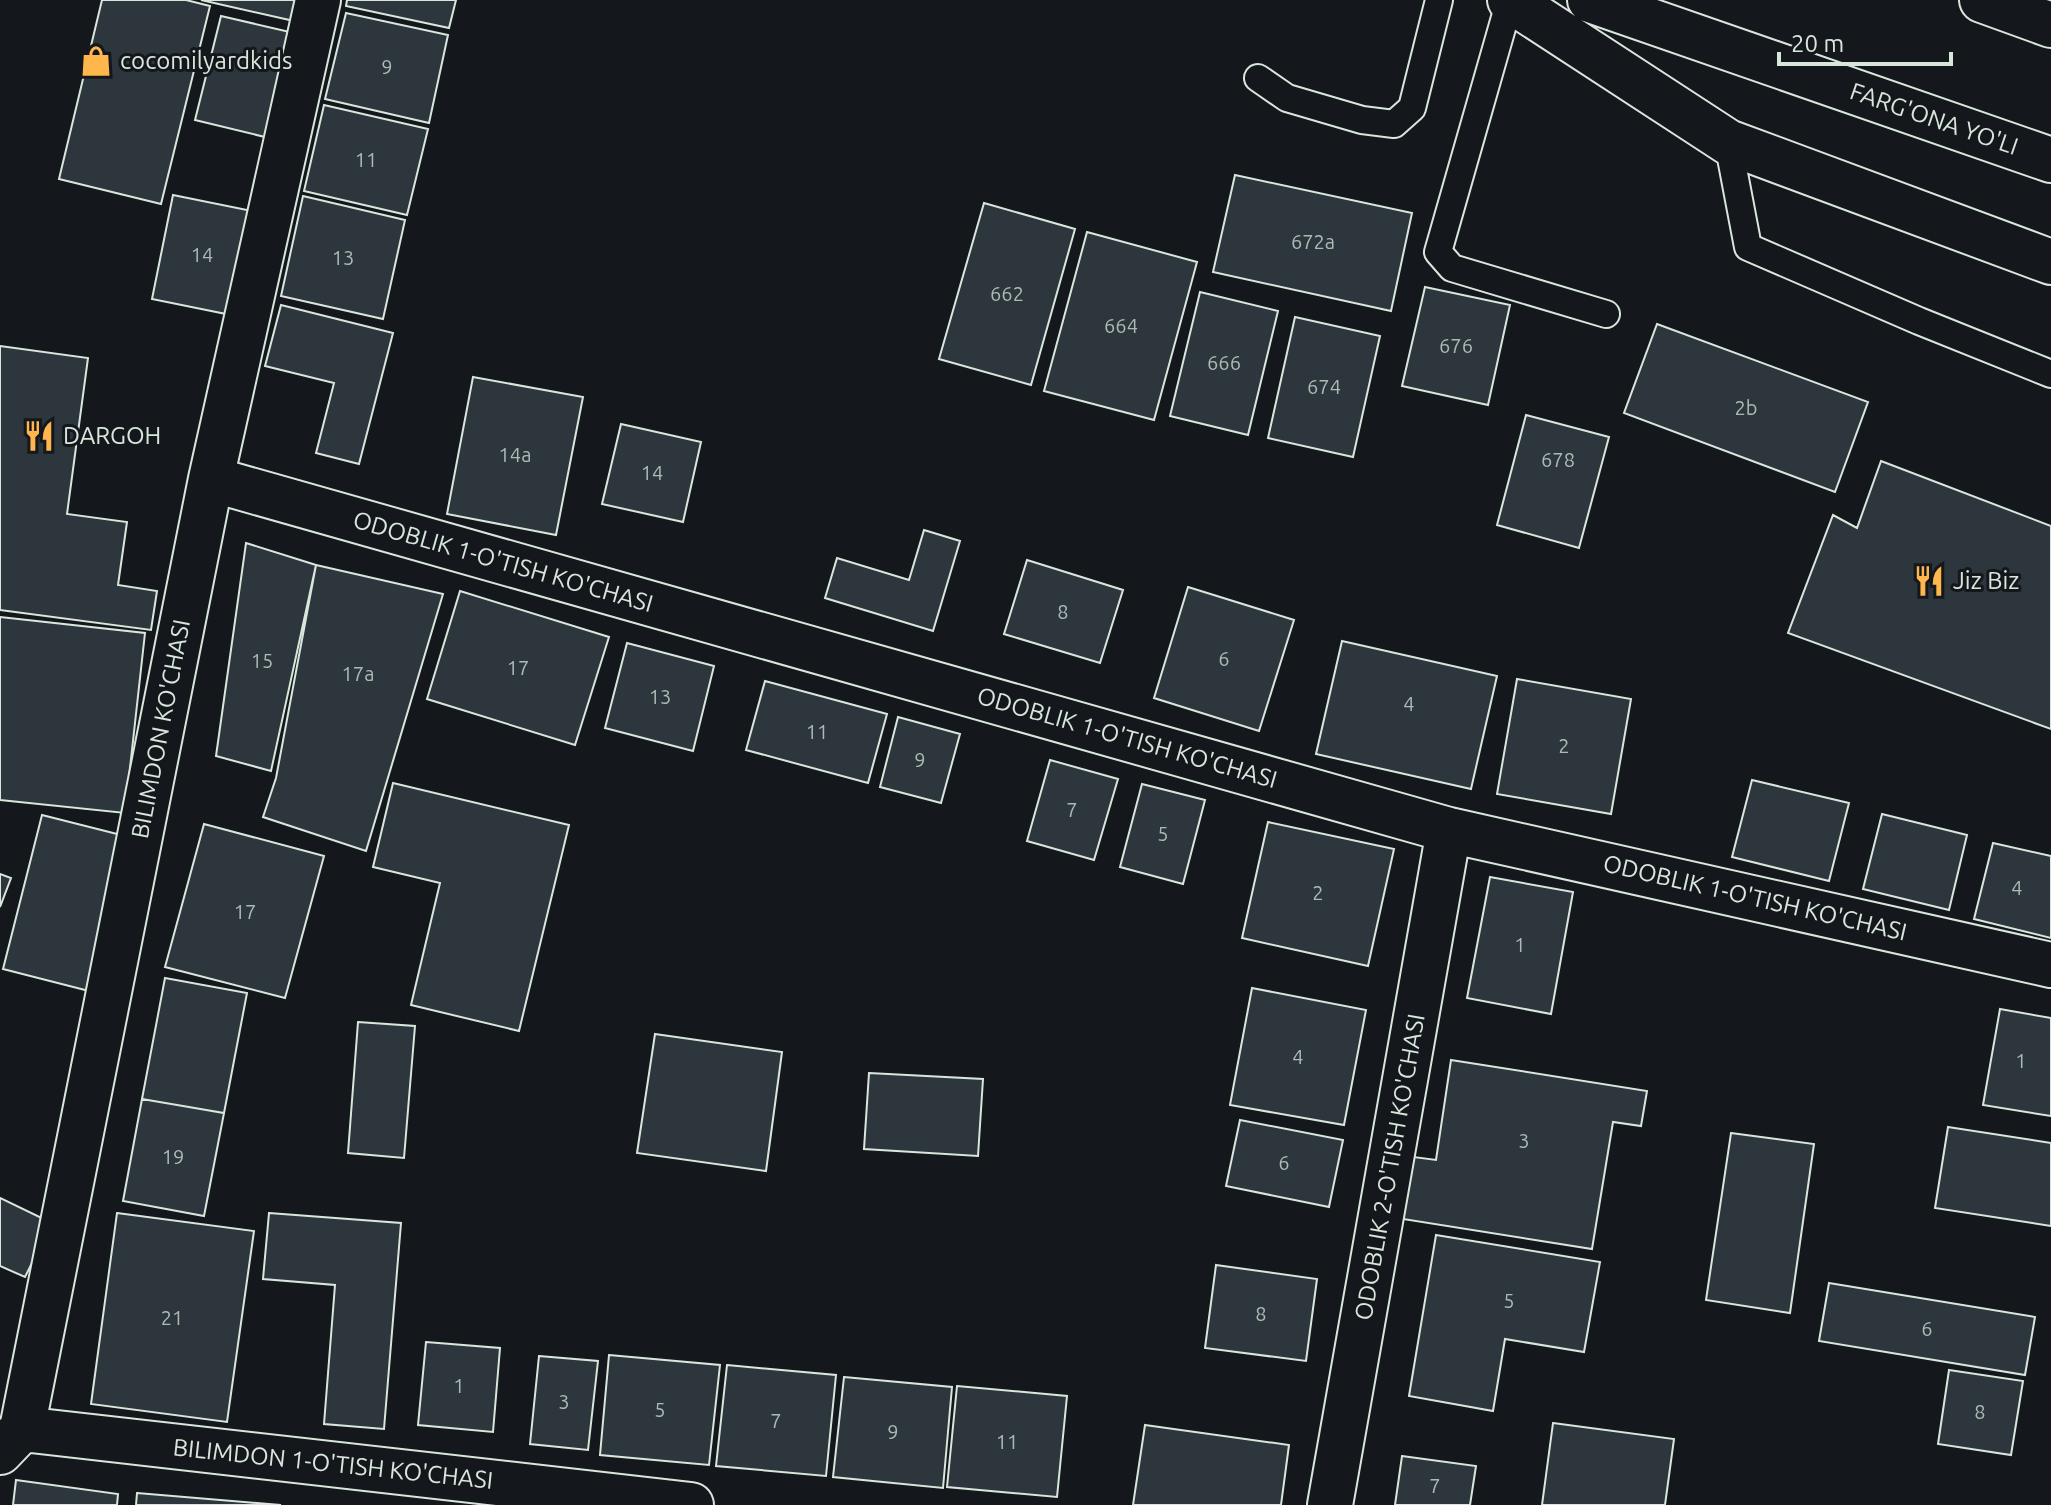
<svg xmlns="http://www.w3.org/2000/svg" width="2051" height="1505" font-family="Ubuntu,sans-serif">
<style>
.building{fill:#2c363c;stroke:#d8e6dc;stroke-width:2}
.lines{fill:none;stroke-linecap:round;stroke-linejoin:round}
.lane-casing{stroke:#d8e6dc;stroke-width:30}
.street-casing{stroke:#d8e6dc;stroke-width:48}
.primary-casing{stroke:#d8e6dc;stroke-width:48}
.lane{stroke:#14181c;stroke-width:26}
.street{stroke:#14181c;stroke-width:44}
.primary{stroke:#14181c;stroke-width:44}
.labels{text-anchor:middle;stroke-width:6;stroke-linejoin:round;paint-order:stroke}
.number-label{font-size:20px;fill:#adbab4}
.poi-label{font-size:24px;fill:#d8e6dc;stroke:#14181c;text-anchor:start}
.street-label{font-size:24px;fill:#d8e6dc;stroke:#14181c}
</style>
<rect width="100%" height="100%" fill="#14181c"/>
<path class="building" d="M 102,0 L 186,0 L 210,6 L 161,204 L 59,179 Z
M 201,0 L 299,0 L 294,21 Z
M 347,0 L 456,0 L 449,28 L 346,6 Z
M 346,13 L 448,35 L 429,123 L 325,99 Z
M 221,16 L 294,33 L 269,138 L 195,120 Z
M 324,105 L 428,129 L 407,215 L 304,191 Z
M 1235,175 L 1412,213 L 1391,311 L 1213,272 Z
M 173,195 L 252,211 L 231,315 L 152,299 Z
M 303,196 L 405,220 L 383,319 L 281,296 Z
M 984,203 L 1075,229 L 1031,385 L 939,359 Z
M 1087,232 L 1197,262 L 1154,420 L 1044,391 Z
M 1425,287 L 1510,305 L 1488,405 L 1402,386 Z
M 1200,292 L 1278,311 L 1248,435 L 1170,416 Z
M 281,305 L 393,333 L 359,464 L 316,453 L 334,383 L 265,366 Z
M 1295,317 L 1380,336 L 1353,457 L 1268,438 Z
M 1657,324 L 1868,402 L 1835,492 L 1624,413 Z
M 0,346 L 88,358 L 67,514 L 127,522 L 118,585 L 157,591 L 151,630 L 0,610 Z
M 473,377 L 583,397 L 556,535 L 447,514 Z
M 1526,415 L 1609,437 L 1579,548 L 1497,525 Z
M 621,424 L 701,442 L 683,522 L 602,504 Z
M 1881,461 L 2051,526 L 2051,729 L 1788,633 L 1833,515 L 1857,528 Z
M 924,530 L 960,541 L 933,631 L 825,598 L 837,558 L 909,580 Z
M 246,543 L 316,565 L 271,771 L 216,756 Z
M 1027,560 L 1123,590 L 1100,663 L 1004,634 Z
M 316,565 L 443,594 L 366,851 L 263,817 L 276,778 Z
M 1188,587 L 1294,620 L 1259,731 L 1154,698 Z
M 460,591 L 609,637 L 575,745 L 427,699 Z
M 0,617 L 145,633 L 125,813 L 0,800 Z
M 1342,641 L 1497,676 L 1471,789 L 1316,754 Z
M 627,643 L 714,666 L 693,751 L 605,728 Z
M 1517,679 L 1631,699 L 1611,814 L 1497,794 Z
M 765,681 L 887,714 L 868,783 L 746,750 Z
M 898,717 L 960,734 L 941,803 L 880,787 Z
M 1050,760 L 1118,779 L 1094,860 L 1027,841 Z
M 1752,780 L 1849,803 L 1829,881 L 1732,857 Z
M 393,783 L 569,825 L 519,1031 L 411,1005 L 440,883 L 373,867 Z
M 1142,784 L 1205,800 L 1183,884 L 1120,867 Z
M 1882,814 L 1967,835 L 1949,910 L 1863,889 Z
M 42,815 L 129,837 L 89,991 L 3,969 Z
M 1268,822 L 1394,849 L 1368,966 L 1242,938 Z
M 204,824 L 324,856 L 285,998 L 165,967 Z
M 1993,843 L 2051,856 L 2051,938 L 1974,919 Z
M 0,874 L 11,878 L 0,907 Z
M 1490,877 L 1573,892 L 1551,1014 L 1467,998 Z
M 165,978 L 247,993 L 224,1113 L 142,1099 Z
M 1252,988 L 1366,1010 L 1344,1125 L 1230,1105 Z
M 2000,1009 L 2051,1018 L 2051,1116 L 1983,1105 Z
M 358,1022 L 415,1026 L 404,1158 L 348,1153 Z
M 655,1034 L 782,1052 L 766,1171 L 637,1153 Z
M 1451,1060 L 1647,1091 L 1641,1126 L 1613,1122 L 1592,1249 L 1403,1219 L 1414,1157 L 1436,1160 Z
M 869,1073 L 983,1079 L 978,1156 L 864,1149 Z
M 142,1099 L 224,1113 L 204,1216 L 123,1201 Z
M 1240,1120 L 1343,1140 L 1329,1207 L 1226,1186 Z
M 1948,1127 L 2051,1143 L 2051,1226 L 1935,1208 Z
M 1731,1133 L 1814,1144 L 1790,1313 L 1706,1300 Z
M 0,1198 L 52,1223 L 25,1277 L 0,1266 Z
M 117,1213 L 254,1231 L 227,1422 L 91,1404 Z
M 269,1213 L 401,1223 L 384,1429 L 324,1424 L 335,1285 L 263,1279 Z
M 1436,1235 L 1600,1262 L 1584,1352 L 1505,1339 L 1493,1411 L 1409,1396 Z
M 1216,1265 L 1317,1279 L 1306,1361 L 1205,1348 Z
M 1829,1283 L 2035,1317 L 2025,1375 L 1819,1341 Z
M 426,1342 L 500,1348 L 493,1432 L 418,1425 Z
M 609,1355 L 720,1365 L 709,1465 L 600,1455 Z
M 539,1356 L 598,1361 L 588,1450 L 530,1444 Z
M 727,1365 L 836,1375 L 826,1476 L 716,1466 Z
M 1949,1370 L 2023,1381 L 2011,1455 L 1938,1444 Z
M 844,1377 L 952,1387 L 943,1488 L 833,1477 Z
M 957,1386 L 1067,1396 L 1057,1497 L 947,1487 Z
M 1553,1423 L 1674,1439 L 1665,1505 L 1542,1505 Z
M 1145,1425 L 1289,1445 L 1281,1505 L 1133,1505 Z
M 1402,1456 L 1476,1466 L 1470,1505 L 1395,1505 Z
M 16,1480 L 118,1494 L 117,1505 L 13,1505 Z
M 137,1493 L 281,1505 L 136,1505 Z"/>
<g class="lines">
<defs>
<path id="lane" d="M 1510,0 L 1438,252 L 1452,268 L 1606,314
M 1258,78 L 1287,98 L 1362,120 L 1394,124 L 1412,108 L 1439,0
M 1728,142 L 1748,247 L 1919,321 L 2051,374"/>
<path id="street" d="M 211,479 L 1449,830 L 2051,965
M 22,1429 L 691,1505
M 0,1452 L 22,1429 L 211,479 L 318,0
M 1330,1505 L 1449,830"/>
<path id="primary" d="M 1510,0 L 1728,142 L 2051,262
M 1590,0 L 2051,160
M 1982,0 L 2051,25"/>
</defs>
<use href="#lane" class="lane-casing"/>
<use href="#street" class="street-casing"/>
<use href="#primary" class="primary-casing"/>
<use href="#lane" class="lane"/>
<use href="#street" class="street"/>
<use href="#primary" class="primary"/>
</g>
<defs>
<symbol id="shop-bare" viewBox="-9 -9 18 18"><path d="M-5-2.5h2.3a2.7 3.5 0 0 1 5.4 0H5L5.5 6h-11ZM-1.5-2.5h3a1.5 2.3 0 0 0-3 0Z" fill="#ffb74d" stroke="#14181c" stroke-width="2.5" paint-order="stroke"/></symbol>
<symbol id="restaurant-bare" viewBox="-9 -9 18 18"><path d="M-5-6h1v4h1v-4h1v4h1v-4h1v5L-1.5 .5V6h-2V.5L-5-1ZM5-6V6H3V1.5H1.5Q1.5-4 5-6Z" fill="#ffb74d" stroke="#14181c" stroke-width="2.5" paint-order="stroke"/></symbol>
</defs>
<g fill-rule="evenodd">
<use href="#shop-bare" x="74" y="39" width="44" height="44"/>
<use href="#restaurant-bare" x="17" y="414" width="44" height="44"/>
<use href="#restaurant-bare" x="1907" y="559" width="44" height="44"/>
</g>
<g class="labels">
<g class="number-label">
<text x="387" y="74">9</text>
<text x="366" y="167">11</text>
<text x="1313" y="249">672a</text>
<text x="202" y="262">14</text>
<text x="343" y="265">13</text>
<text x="1007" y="301">662</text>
<text x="1121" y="333">664</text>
<text x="1456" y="353">676</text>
<text x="1224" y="370">666</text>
<text x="1324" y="394">674</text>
<text x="1746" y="415">2b</text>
<text x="515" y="462">14a</text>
<text x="1558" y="467">678</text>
<text x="652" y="480">14</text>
<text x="1063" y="619">8</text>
<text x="1224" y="666">6</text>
<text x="262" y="668">15</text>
<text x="518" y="675">17</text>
<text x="358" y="681">17a</text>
<text x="660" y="704">13</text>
<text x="1409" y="711">4</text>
<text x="817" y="739">11</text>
<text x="1564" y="753">2</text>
<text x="920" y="767">9</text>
<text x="1072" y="817">7</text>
<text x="1163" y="841">5</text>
<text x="2017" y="895">4</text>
<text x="1318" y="900">2</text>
<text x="245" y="919">17</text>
<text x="1520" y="952">1</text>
<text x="1298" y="1064">4</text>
<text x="2021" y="1068">1</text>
<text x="1524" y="1148">3</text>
<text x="173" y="1164">19</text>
<text x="1284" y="1170">6</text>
<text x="1509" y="1308">5</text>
<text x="1261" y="1321">8</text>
<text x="172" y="1325">21</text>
<text x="1927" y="1336">6</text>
<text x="459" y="1393">1</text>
<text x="564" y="1409">3</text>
<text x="660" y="1417">5</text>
<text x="1980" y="1419">8</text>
<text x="776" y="1428">7</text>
<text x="893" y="1439">9</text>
<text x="1007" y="1449">11</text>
<text x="1435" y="1493">7</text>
</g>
<g class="poi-label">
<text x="120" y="69">cocomilyardkids</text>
<text x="63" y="444">DARGOH</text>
<text x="1953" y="589">Jiz Biz</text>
</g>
<g class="street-label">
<text transform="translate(1934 119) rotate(19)" y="8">FARG'ONA YO'LI</text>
<text transform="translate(503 562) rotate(16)" y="8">ODOBLIK 1-O'TISH KO'CHASI</text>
<text transform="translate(161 729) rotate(-79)" y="8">BILIMDON KO'CHASI</text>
<text transform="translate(1127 738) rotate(16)" y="8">ODOBLIK 1-O'TISH KO'CHASI</text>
<text transform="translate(1755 898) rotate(13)" y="8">ODOBLIK 1-O'TISH KO'CHASI</text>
<text transform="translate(1390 1167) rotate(-80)" y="8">ODOBLIK 2-O'TISH KO'CHASI</text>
<text transform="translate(333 1464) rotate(6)" y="8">BILIMDON 1-O'TISH KO'CHASI</text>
</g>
</g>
<path d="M1779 52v12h172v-12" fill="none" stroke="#d8e6dc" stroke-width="4"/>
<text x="1791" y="52" font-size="24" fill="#d8e6dc" stroke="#14181c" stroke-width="6" paint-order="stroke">20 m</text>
</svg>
